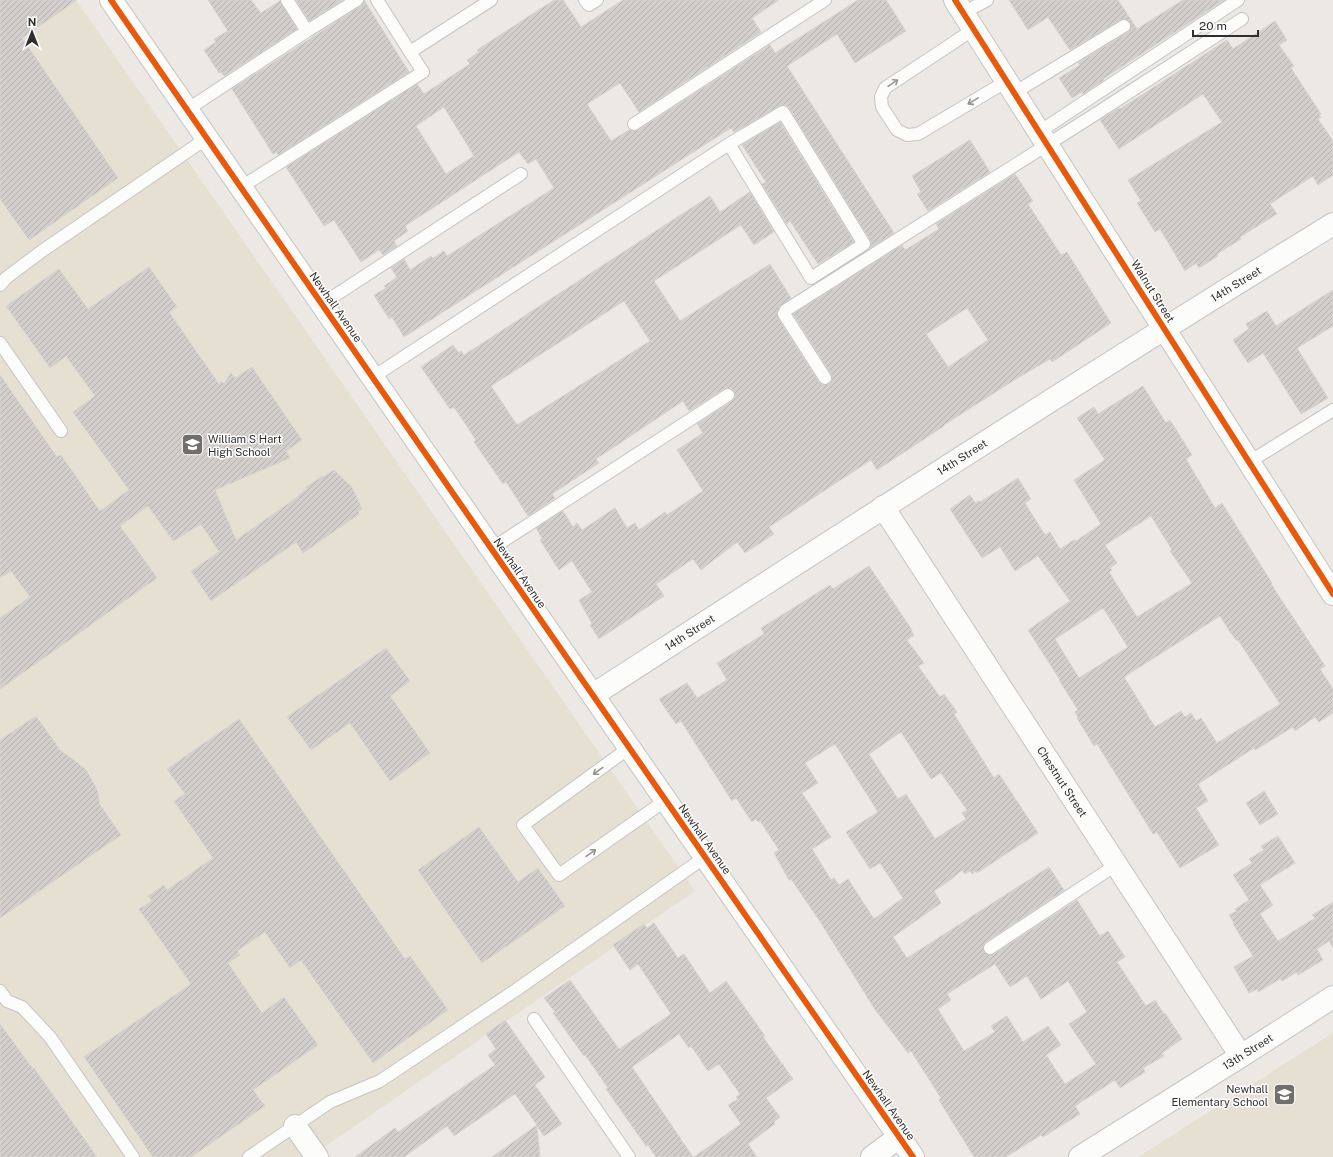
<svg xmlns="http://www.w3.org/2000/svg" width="1333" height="1157" font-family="'Public Sans',sans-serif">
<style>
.education{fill:#e6e0d3}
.building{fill:url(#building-hatch);stroke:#d7d4d0;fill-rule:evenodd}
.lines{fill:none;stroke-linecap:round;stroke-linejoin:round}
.lane-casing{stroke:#c5c4c5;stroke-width:14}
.street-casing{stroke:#c5c4c5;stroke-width:24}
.lane{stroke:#fcfcfb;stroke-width:12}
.street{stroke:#fcfcfb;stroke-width:22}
.cycleway-casing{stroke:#fff;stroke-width:8}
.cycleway{stroke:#e8590c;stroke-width:6}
.oneway{stroke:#959594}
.labels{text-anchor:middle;stroke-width:3;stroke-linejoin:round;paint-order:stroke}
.street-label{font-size:11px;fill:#2e2e2e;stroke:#fff}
.poi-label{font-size:11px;fill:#2e2e2e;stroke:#fff;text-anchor:start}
</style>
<defs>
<pattern id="building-hatch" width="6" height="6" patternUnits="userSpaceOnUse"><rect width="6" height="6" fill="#d1cecb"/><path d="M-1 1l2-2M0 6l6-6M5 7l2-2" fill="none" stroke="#b4b1af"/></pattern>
</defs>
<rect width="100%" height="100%" fill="#ece8e4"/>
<path class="education" d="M 0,0 L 76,0 L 695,891 L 310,1157 L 0,1157 Z
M 1333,1033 L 1333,1157 L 1138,1157 Z"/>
<path class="building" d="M 0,0 L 77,0 L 22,38 L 118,178 L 29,240 L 0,199 Z
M 208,0 L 251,0 L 261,13 L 280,1 L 297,29 L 224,76 L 221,72 L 219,73 L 204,50 L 216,42 L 214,39 L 228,31 Z
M 296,0 L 343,0 L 309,21 Z
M 364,0 L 409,72 L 278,155 L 277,152 L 273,154 L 232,89 L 361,6 Z
M 554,0 L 563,0 L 581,27 L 623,0 L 779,0 L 752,18 L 761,32 L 639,112 L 620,83 L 587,104 L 611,141 L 629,130 L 634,131 L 638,130 L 770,45 L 775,53 L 858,0 L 886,0 L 906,31 L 855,63 L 837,34 L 787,66 L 894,233 L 870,248 L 871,244 L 870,240 L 789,108 L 786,105 L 782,105 L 734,132 L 731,128 L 404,337 L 392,317 L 389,319 L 374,295 L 386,288 L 384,286 L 397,277 L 391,268 L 404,259 L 410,270 L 431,256 L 433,258 L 444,251 L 447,256 L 554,188 L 536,159 L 528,164 L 519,152 L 405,226 L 408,231 L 394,241 L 397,246 L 383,255 L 379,250 L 361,262 L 334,220 L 324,226 L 286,167 L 417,84 L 424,94 L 470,64 L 467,60 L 479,52 L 477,50 ZM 444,107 L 474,156 L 446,174 L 416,126 Z
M 1009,0 L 1118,0 L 1137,29 L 1183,0 L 1224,0 L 1103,79 L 1104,80 L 1083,94 L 1082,92 L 1072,98 L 1059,78 L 1080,65 L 1078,63 L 1128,32 L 1131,26 L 1130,22 L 1124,19 L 1120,20 L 1070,50 L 1048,17 L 1028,30 Z
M 1275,21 L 1287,40 L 1279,45 L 1294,66 L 1291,68 L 1321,114 L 1319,115 L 1321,117 L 1318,119 L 1333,141 L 1333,175 L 1318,185 L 1313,176 L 1270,204 L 1277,214 L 1240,237 L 1241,239 L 1217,254 L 1218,256 L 1199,268 L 1196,263 L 1185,271 L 1160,229 L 1155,232 L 1137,203 L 1141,201 L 1128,180 L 1222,122 L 1203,94 L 1119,149 L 1100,120 L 1119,108 L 1120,109 L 1227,40 L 1233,49 Z
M 780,122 L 854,242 L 818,264 L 790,221 L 787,224 L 762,184 L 766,182 L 742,145 Z
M 970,140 L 990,172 L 928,211 L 917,194 L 921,192 L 912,176 Z
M 1015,174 L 1033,201 L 1028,204 L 1061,255 L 1067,252 L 1111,323 L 1052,362 L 1050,359 L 1016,379 L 944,425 L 944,426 L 877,470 L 871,460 L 769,527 L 774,534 L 745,553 L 737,542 L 701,570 L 693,559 L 656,584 L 664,596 L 599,639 L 590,625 L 592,624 L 579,600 L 592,592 L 572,561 L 559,570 L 540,540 L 542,538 L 536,528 L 563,511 L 573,527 L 577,523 L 582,530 L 615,508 L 627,528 L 635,523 L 639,530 L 665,512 L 667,515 L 703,491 L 677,450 L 703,433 L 697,424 L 732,401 L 735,398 L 734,391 L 731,388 L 724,389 L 689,411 L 683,401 L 596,459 L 599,463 L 552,494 L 555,498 L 528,516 L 506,482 L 503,484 L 474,442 L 476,440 L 454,407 L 450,409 L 421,367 L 453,345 L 459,353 L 461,351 L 464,355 L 710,196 L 720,212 L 750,192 L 774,232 L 754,245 L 741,225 L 654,281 L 680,321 L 770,264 L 791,298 L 779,307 L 777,314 L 778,318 L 819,382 L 822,385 L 829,384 L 832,381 L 831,374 L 793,314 L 902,245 L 905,250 L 939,229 L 936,224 ZM 624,301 L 650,341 L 517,425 L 491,386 ZM 967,308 L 988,340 L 948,367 L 926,334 Z
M 149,267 L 177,307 L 169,312 L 219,384 L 221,381 L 224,384 L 231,373 L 235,378 L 252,367 L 302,440 L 286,451 L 290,458 L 215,490 L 236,540 L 299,496 L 298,495 L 307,489 L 306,487 L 323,476 L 323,477 L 334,470 L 352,487 L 362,509 L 358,511 L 359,514 L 303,553 L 296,542 L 211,601 L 191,571 L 219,552 L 201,524 L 173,541 L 148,506 L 120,526 L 157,578 L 0,689 L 0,618 L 30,597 L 11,571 L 0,578 L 0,375 L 57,457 L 61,455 L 100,511 L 129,490 L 73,412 L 95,396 L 66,356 L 50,368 L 6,306 L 59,269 L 88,309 Z
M 1333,290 L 1333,326 L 1297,348 L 1328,398 L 1301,414 L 1263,353 L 1248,363 L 1233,340 L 1249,329 L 1246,324 L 1267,311 L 1276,326 Z
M 1143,386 L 1166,423 L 1170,420 L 1192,455 L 1186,459 L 1215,508 L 1222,503 L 1272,583 L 1271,584 L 1325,666 L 1320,669 L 1333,689 L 1333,713 L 1319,722 L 1315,717 L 1295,731 L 1293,727 L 1255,750 L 1254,748 L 1198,784 L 1208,801 L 1196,808 L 1219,845 L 1180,868 L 1157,832 L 1153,834 L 1097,744 L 1094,746 L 1077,718 L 1078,717 L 1075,712 L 1078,710 L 1059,680 L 1060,680 L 1028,630 L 1070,601 L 1038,556 L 1015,571 L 1000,547 L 982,558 L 950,509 L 970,495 L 975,503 L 979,501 L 980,502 L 1018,478 L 1031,499 L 1025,503 L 1045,535 L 1050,532 L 1060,549 L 1074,540 L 1076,541 L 1101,524 L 1074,480 L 1105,460 L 1077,418 L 1094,407 L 1098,414 ZM 1151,516 L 1172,550 L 1170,551 L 1192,583 L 1137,617 L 1109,572 L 1112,570 L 1110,568 L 1117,563 L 1105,545 ZM 1103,608 L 1128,647 L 1079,678 L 1055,639 ZM 1220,616 L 1230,632 L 1237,641 L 1238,640 L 1280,704 L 1217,743 L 1201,718 L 1196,721 L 1191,713 L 1185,717 L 1181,711 L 1155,727 L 1124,677 Z
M 869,566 L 912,630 L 911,630 L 914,635 L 907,640 L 924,663 L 918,666 L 940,697 L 944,694 L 957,712 L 954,714 L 994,778 L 999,774 L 1038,833 L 977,873 L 976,871 L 972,874 L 970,871 L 965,874 L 962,870 L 949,881 L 934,891 L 941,903 L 893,937 L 907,958 L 1049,867 L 1064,890 L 986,942 L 983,948 L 984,952 L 990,955 L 994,954 L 1077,900 L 1100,936 L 1108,931 L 1125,957 L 1117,962 L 1146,1006 L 1155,1000 L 1164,1014 L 1165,1013 L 1182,1039 L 1162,1053 L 1164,1056 L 1143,1068 L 1145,1072 L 1120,1088 L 1115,1080 L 1075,1106 L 1080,1114 L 1043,1137 L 1041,1135 L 1006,1157 L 974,1157 L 939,1100 L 941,1098 L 911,1051 L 908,1053 L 874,1008 L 821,923 L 791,879 L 789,880 L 774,853 L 779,850 L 760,821 L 758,822 L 756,819 L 752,822 L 736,798 L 732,801 L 681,721 L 676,724 L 659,699 L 687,683 L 697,698 L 727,680 L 717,663 L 764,634 L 761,628 L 830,585 L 833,589 ZM 901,732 L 931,779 L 941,773 L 967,810 L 962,813 L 966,819 L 935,839 L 906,794 L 898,799 L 869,754 ZM 835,744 L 878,812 L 846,832 L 870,869 L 880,863 L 903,898 L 874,919 L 848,879 L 839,885 L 834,878 L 831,880 L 812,849 L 831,837 L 802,793 L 818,783 L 805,763 ZM 995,964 L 1010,987 L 1027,976 L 1041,999 L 1068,981 L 1087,1012 L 1069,1024 L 1096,1064 L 1065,1084 L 1046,1055 L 1061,1045 L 1048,1026 L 1023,1042 L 1007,1016 L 991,1026 L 995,1032 L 964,1051 L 938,1009 L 951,1000 L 947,994 Z
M 386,648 L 410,681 L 390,696 L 430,753 L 390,781 L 350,723 L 311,750 L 287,717 Z
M 36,716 L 60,750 L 79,764 L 86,770 L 97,789 L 100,805 L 121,835 L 0,918 L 0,740 Z
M 239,719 L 405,959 L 410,956 L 448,1010 L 373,1063 L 301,960 L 290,968 L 265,932 L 237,951 L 240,955 L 228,963 L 262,1013 L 284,997 L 318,1045 L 253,1090 L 265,1106 L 191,1157 L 153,1157 L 84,1057 L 191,984 L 139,909 L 152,901 L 148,896 L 164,885 L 167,890 L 213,858 L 174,801 L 185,794 L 167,769 Z
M 1264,791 L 1278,814 L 1260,825 L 1246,803 Z
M 479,827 L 518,882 L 538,868 L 565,906 L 482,963 L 418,870 Z
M 1278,836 L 1295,863 L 1260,885 L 1273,905 L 1260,914 L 1278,941 L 1315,918 L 1312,915 L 1333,902 L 1333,948 L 1329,941 L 1317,949 L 1323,960 L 1298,975 L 1297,972 L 1282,981 L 1280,979 L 1258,992 L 1257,989 L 1249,993 L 1234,967 L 1253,956 L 1233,924 L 1234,923 L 1229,915 L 1237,911 L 1235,909 L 1249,900 L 1233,875 L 1252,863 L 1249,859 L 1264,850 L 1261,846 Z
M 654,923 L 678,958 L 684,954 L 710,993 L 726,981 L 765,1036 L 763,1037 L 793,1079 L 766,1098 L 780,1117 L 774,1122 L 775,1124 L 748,1144 L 757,1157 L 694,1157 L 741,1124 L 728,1105 L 738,1099 L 736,1097 L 740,1094 L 719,1064 L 708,1071 L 691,1046 L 689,1048 L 679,1034 L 632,1067 L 693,1157 L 656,1157 L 648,1145 L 646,1146 L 606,1089 L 608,1088 L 585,1055 L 584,1056 L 553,1013 L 555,1012 L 544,998 L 570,980 L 619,1049 L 671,1014 L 638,964 L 630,970 L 613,945 L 644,924 L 647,928 Z
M 505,1020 L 545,1077 L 535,1085 L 562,1124 L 544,1136 L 537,1126 L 540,1157 L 492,1157 L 537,1125 L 515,1094 L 454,1136 L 447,1126 L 404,1157 L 355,1157 L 395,1128 L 398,1132 L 495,1065 L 488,1055 L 496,1049 L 486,1034 Z
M 0,1024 L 33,1069 L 34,1068 L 97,1157 L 0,1157 Z"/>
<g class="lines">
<defs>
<path id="lane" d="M 377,0 L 410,52
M 585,0 L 589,5 L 597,0
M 963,13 L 987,0
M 974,29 L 885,88 L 881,97 L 882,107 L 897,130 L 907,135 L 918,134 L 1007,81
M 307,31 L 357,0
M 1014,93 L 1124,26
M 188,109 L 307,31 L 287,0
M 634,124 L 825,0
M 1039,132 L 1238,0
M 241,187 L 423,72 L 410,52 L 491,0
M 0,285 L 6,278 L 42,251 L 207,138
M 322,304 L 521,174
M 0,343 L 61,431
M 373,377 L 729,144 L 783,112 L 864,244 L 811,278 L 729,144
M 825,378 L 784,314 L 786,310 L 1091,117 L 1242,19
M 1249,462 L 1333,410
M 491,549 L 728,395
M 629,748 L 523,825 L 559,875 L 666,800
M 990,948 L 1116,865
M 0,991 L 7,1001 L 22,1007 L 50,1037 L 133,1157
M 534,1019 L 629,1157
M 249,1157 L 330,1102 L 380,1081 L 516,990 L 705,857"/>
<g id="street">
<path d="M 111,0 L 913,1157"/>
<path d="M 955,0 L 1333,594"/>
<path id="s1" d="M 883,507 L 1241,1056"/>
<path id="s2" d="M 593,695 C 839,536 1084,377 1333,224"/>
<path d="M 295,1126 L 317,1157"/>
<path d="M 872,1157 L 899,1137"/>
<path id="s3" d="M 1080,1157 L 1241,1056 L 1333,997"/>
</g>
</defs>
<use href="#lane" class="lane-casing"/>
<use href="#street" class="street-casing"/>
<use href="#lane" class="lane"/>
<use href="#street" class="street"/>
<defs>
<path id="cycleway" d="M 111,0 L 913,1157
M 955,0 L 1333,594"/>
</defs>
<use href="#cycleway" class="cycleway-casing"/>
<use href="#cycleway" class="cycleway"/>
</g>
<defs><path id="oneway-shaft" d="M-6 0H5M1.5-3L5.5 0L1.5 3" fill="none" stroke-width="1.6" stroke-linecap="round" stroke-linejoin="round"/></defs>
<g class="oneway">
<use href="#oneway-shaft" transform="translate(893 83) rotate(-34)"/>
<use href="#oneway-shaft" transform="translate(973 101) rotate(149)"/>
<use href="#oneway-shaft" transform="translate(598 771) rotate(144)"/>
<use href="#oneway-shaft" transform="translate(591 853) rotate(-35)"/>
</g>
<defs>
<symbol id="school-square" viewBox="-11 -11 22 22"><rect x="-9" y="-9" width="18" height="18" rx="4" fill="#706f6e" stroke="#fff"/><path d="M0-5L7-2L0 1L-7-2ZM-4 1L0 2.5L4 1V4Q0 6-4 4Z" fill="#fff"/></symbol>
</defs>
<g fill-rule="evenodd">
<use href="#school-square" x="180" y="432" width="25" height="25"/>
<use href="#school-square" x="1272" y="1082" width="25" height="25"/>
</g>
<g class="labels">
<g class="street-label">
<text dy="4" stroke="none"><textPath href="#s2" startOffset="763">14th Street</textPath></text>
<text transform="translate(1153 291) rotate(58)" y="4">Walnut Street</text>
<text transform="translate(336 307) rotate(55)" y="4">Newhall Avenue</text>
<text dy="4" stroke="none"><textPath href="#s2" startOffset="439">14th Street</textPath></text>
<text transform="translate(520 573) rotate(55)" y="4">Newhall Avenue</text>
<text dy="4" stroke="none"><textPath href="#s2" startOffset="115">14th Street</textPath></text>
<text dy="4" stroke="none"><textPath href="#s1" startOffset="328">Chestnut Street</textPath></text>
<text transform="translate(705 839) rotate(55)" y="4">Newhall Avenue</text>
<text dy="4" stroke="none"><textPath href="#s3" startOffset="198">13th Street</textPath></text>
<text transform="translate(889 1105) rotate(55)" y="4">Newhall Avenue</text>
</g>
<g class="poi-label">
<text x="208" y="443">William S Hart<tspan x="208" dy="13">High School</tspan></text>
<text x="1268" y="1093" text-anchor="end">Newhall<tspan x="1268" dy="13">Elementary School</tspan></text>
</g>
</g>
<g transform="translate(32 32)" stroke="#ffffff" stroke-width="3" paint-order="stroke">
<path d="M0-3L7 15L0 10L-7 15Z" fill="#2e2e2e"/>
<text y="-6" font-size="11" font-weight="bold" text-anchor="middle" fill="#2e2e2e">N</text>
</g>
<path d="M1193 30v6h65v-6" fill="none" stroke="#2e2e2e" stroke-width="2"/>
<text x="1199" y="30" font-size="12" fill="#2e2e2e" stroke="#ffffff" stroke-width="3" paint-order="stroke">20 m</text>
</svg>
